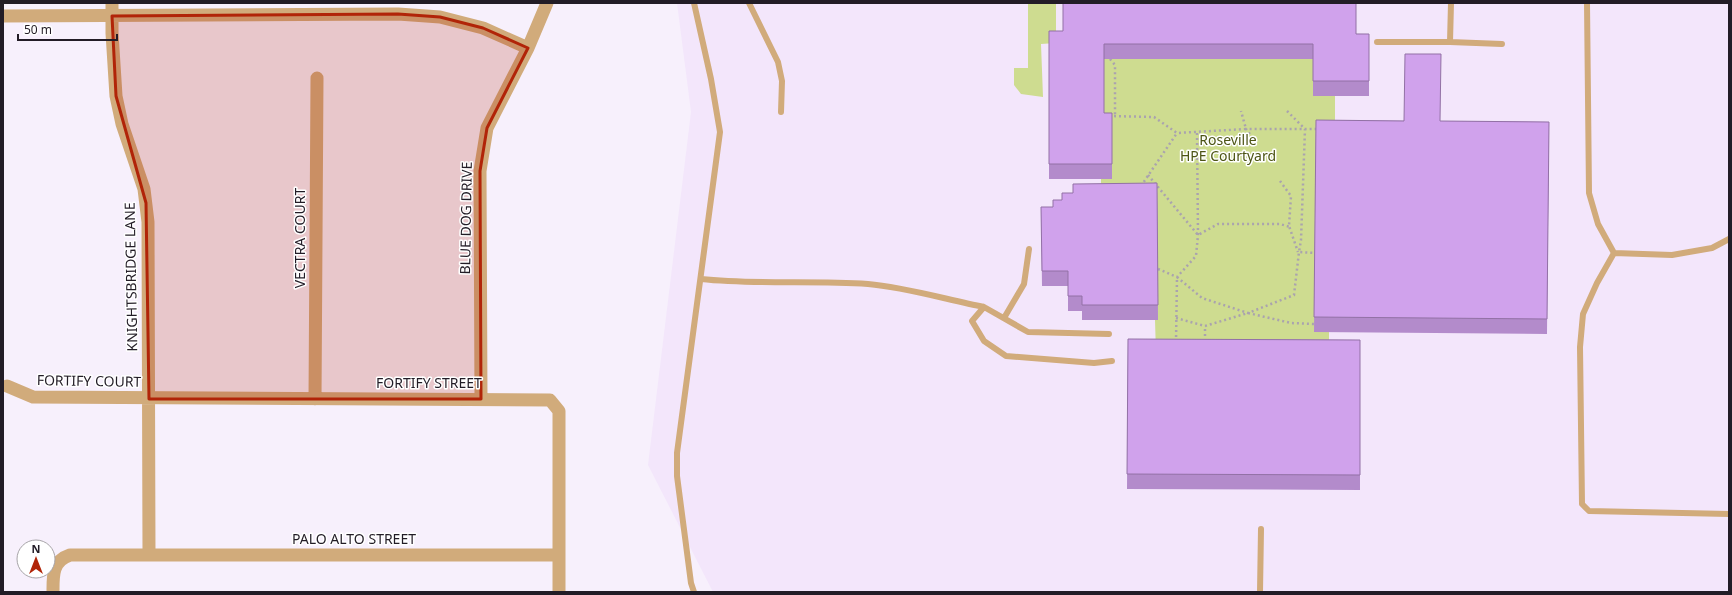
<svg xmlns="http://www.w3.org/2000/svg" width="1732" height="595" font-family="'Noto Sans',sans-serif">
<style>
.built{fill:#f3e6fb}
.green{fill:#cedc90}
.lines{fill:none;stroke-linecap:round;stroke-linejoin:round}
.path{stroke:#aaa3ae;stroke-width:2.5;stroke-dasharray:2 3;stroke-linecap:butt}
.lane{stroke:#d1ab7b;stroke-width:6}
.street{stroke:#d1ab7b;stroke-width:13}
.wall{fill:#b38bcb}
.building{fill:#d0a2ec;stroke:#9271a5}
.marked{fill:#b12408;fill-opacity:0.2;stroke:#b12408;stroke-width:3;stroke-linejoin:round}
.labels{text-anchor:middle;stroke-width:3;stroke-linejoin:round;paint-order:stroke}
.park-label{font-size:14px;fill:#4d5515;stroke:#fff}
.street-label{font-size:14px;fill:#221c26;stroke:#fff}
</style>
<rect width="100%" height="100%" fill="#f7f0fc"/>
<path class="built" d="M 677,3 L 1729,3 L 1729,592 L 713,592 L 648,465 L 691,112 Z"/>
<path class="green" d="M 1028,3 L 1056,3 L 1056,43 L 1041,44 L 1043,97 L 1021,94 L 1014,85 L 1014,68 L 1028,68 Z
M 1104,59 L 1313,59 L 1313,96 L 1335,96 L 1335,135 L 1314,332 L 1329,332 L 1329,354 L 1156,354 L 1155,320 L 1101,199 L 1101,179 L 1112,179 L 1104,128 Z"/>
<g class="lines">
<path class="path" d="M 1110,59 L 1115,65 L 1115,116
M 1287,111 L 1305,129 L 1301,240 L 1299,252
M 1109,116 L 1154,117 L 1177,133 L 1246,129 L 1241,111
M 1256,142 L 1246,129 L 1319,129
M 1148,175 L 1198,235 L 1218,224 L 1280,224 L 1290,227
M 1280,181 L 1291,196 L 1289,226 L 1298,252
M 1141,186 L 1177,133
M 1158,269 L 1177,277 L 1196,256 L 1198,235 L 1197,132
M 1177,277 L 1202,298 L 1248,313 L 1294,295 L 1299,252 L 1315,253
M 1176,318 L 1205,326
M 1205,341 L 1205,326 L 1248,313 L 1291,323 L 1314,324
M 1176,342 L 1177,277"/>
<path class="lane" d="M 694,3 L 711,79 L 720,132 L 677,453 L 677,476 L 691,583 L 694,592
M 749,3 L 778,62 L 782,81 L 781,112
M 1587,3 L 1589,193 L 1598,224 L 1614,253 L 1672,255 L 1712,248 L 1729,239
M 1377,42 L 1450,42 L 1451,3
M 1450,42 L 1502,44
M 1614,253 L 1597,283 L 1583,314 L 1580,347 L 1582,504 L 1589,511 L 1729,514
M 701,279 C 756,285 812,280 868,284 C 905,287 948,300 984,307 L 972,321 L 984,341 L 1006,356 L 1094,363 L 1112,361
M 984,307 L 1028,332 L 1109,334
M 1004,318 L 1024,284 L 1029,249
M 1260,592 L 1261,529"/>
<path class="street" d="M 112,3 L 112,33 L 116,96 L 122,124 L 144,189 L 148,222 L 149,555
M 3,16 L 398,14 L 440,17 L 483,28 L 528,48
M 7,386 L 33,397 L 550,400 L 559,411 L 559,592
M 315,399 L 317,78
M 481,399 L 480,171 L 487,128 L 528,48 L 547,3
M 53,592 C 53,576 52,561 70,555 L 559,555"/>
</g>
<path class="wall" d="M 1049,31 L 1369,34 L 1369,96 L 1313,96 L 1313,59 L 1104,59 L 1104,113 L 1112,113 L 1112,179 L 1049,179 Z
M 1316,120 L 1549,122 L 1547,334 L 1314,332 Z
M 1157,183 L 1158,320 L 1082,320 L 1082,311 L 1068,311 L 1068,286 L 1042,286 L 1041,207 L 1053,207 L 1073,193 Z
M 1128,339 L 1360,340 L 1360,490 L 1127,489 Z"/>
<path class="building" d="M 1063,3 L 1356,3 L 1356,34 L 1369,34 L 1369,81 L 1313,81 L 1313,44 L 1104,44 L 1104,113 L 1112,113 L 1112,164 L 1049,164 L 1049,31 L 1063,31 Z
M 1405,54 L 1441,54 L 1440,121 L 1549,122 L 1547,319 L 1314,317 L 1316,120 L 1404,121 Z
M 1157,183 L 1158,305 L 1082,305 L 1082,296 L 1068,296 L 1068,271 L 1042,271 L 1041,207 L 1053,207 L 1053,200 L 1062,200 L 1062,193 L 1073,193 L 1073,184 Z
M 1128,339 L 1360,340 L 1360,475 L 1127,474 Z"/>
<path class="marked" d="M 398,14 L 440,17 L 483,28 L 528,48 L 487,128 L 480,171 L 481,399 L 149,399 L 146,203 L 116,96 L 112,16 Z"/>
<g class="labels">
<g class="park-label">
<text x="1228" y="145">Roseville<tspan x="1228" dy="16">HPE Courtyard</tspan></text>
</g>
<g class="street-label">
<text transform="translate(466 218) rotate(-89)" y="5">BLUE DOG DRIVE</text>
<text transform="translate(300 238) rotate(-90)" y="5">VECTRA COURT</text>
<text transform="translate(131 277) rotate(-91)" y="5">KNIGHTSBRIDGE LANE</text>
<text transform="translate(89 381) rotate(1)" y="5">FORTIFY COURT</text>
<text x="429" y="388">FORTIFY STREET</text>
<text x="354" y="544">PALO ALTO STREET</text>
</g>
</g>
<rect width="1732" height="595" fill="none" stroke="#221c26" stroke-width="8"/>
<g transform="translate(36 559)"><circle r="19" fill="#ffffff" stroke="#a7a4a8"/>
<path d="M0-3L7 15L0 10L-7 15Z" fill="#b12408"/>
<text y="-6" font-size="11" font-weight="bold" text-anchor="middle" fill="#221c26">N</text>
</g>
<path d="M18 34v6h99v-6" fill="none" stroke="#221c26" stroke-width="2"/>
<text x="24" y="34" font-size="12" fill="#221c26" stroke="#ffffff" stroke-width="3" paint-order="stroke">50 m</text>
</svg>
